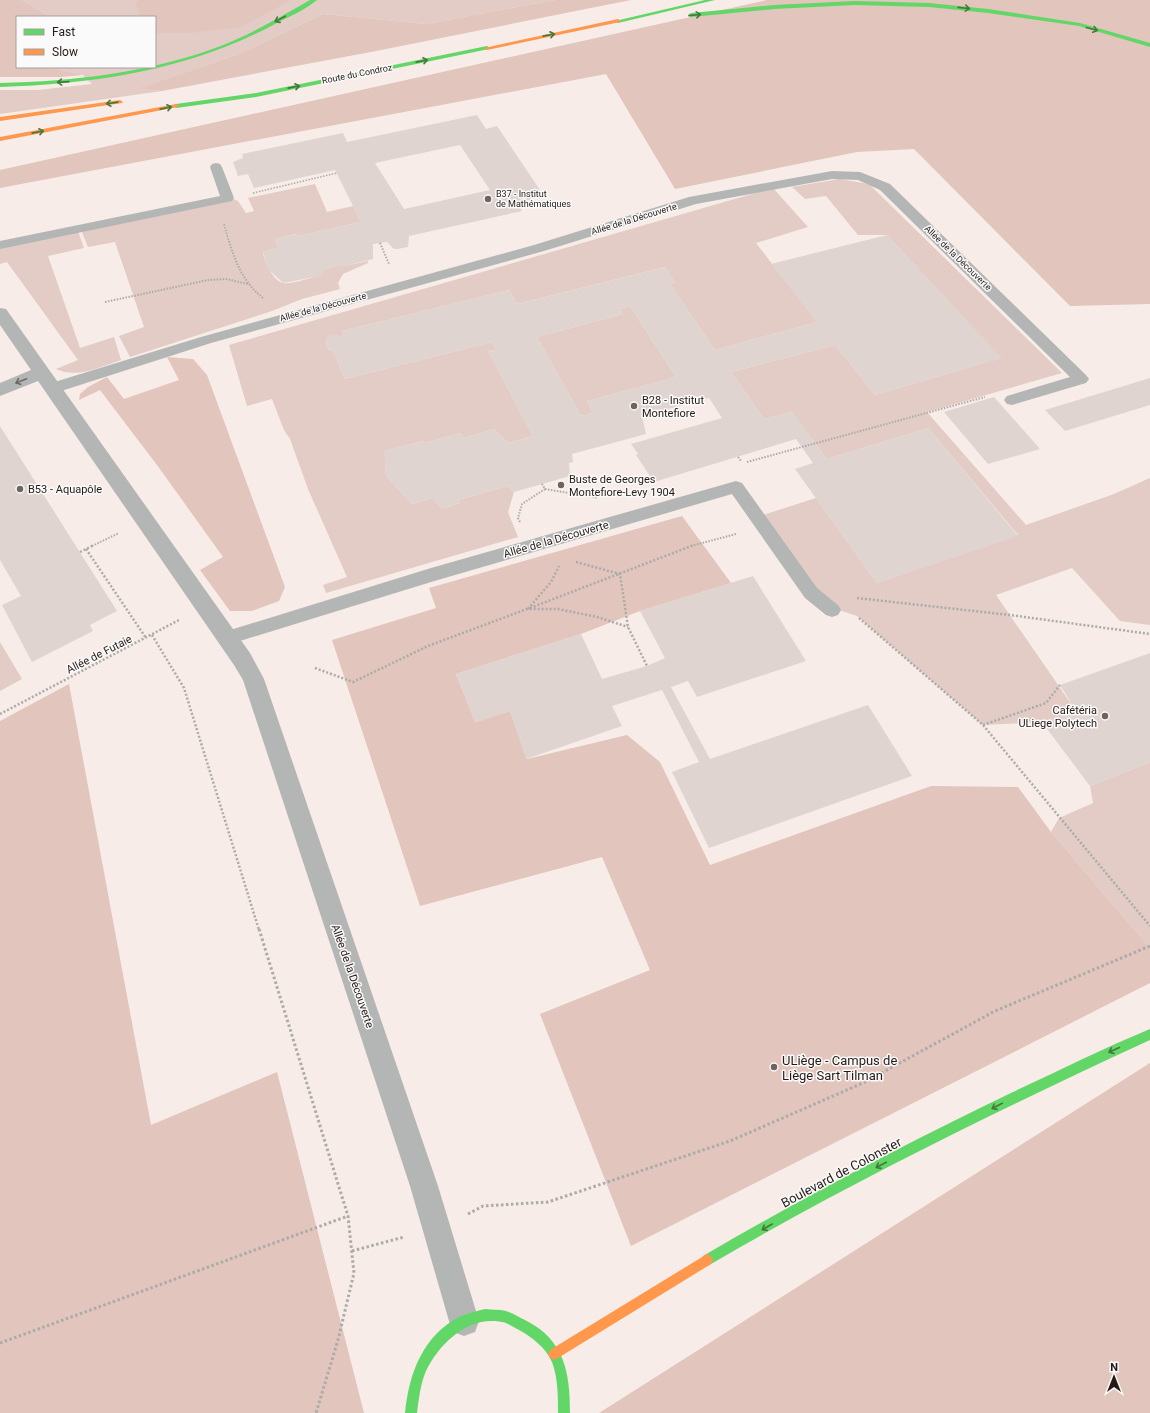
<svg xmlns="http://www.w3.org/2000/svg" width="1150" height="1413" font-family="Roboto,sans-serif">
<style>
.green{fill:#e2ccc5}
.forest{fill:#e2c5bc}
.building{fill:#e0d4d0;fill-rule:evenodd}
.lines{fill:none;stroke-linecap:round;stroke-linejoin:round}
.path-far3{stroke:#ababaa;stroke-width:1.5;stroke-dasharray:1.5 1.5;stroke-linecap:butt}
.path-far2{stroke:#ababaa;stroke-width:2;stroke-dasharray:1.5 1.5;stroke-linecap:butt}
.path-far1{stroke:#ababaa;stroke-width:2.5;stroke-dasharray:2 2;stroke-linecap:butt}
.path{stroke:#ababaa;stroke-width:3;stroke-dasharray:2.5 2.5;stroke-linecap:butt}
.lane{fill:#b3b6b5;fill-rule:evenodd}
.street{fill:#b3b6b5;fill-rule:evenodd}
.fast{fill:#63d668;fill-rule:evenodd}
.slow{fill:#ff974d;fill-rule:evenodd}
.oneway{stroke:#44783f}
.oneway2{stroke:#6c6866}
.poi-dot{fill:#6f645f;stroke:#fafafa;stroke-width:1.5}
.labels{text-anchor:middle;stroke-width:3;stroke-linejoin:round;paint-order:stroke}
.far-street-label{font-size:9px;fill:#261a16;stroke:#fafafa}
.far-poi-label{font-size:9px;fill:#261a16;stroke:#fafafa;text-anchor:start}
.poi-label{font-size:11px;fill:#261a16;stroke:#fafafa;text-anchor:start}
.street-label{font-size:11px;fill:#261a16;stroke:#fafafa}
.near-poi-label{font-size:13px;fill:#261a16;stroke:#fafafa;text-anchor:start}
.near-street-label{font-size:13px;fill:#261a16;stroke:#fafafa}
</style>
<rect width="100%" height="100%" fill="#f7ece7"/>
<path class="green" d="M 22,0 L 555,0 L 426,24 L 323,14 L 239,54 L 138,89 L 162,91 L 0,114 L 0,90 L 38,90 L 92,84 L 83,75 L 50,67 L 155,67 L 155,17 L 50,17 Z
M 839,179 L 869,184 L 1062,373 L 927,412 L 1026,525 L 1114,494 L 1150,478 L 1150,625 L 1120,621 L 1072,568 L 996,595 L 1076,711 L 1042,722 L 983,725 L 857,616 L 836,609 L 811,587 L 763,515 L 816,498 L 877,583 L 1018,535 L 928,428 L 827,459 L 792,412 L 764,419 L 731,372 L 835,345 L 875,395 L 1001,358 L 887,235 L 858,235 L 826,196 L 805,199 L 792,187 Z
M 315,184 L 327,212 L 353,206 L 361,222 L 298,236 L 296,234 L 275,239 L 278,248 L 263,252 C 264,261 273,281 283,283 C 290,285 312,277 320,276 L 324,269 L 339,265 L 345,266 L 368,261 L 368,263 L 343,274 L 338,283 L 340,289 L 302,299 L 272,311 L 130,357 L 119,336 L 144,327 L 115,242 L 88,247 L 81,230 L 233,199 L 238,201 L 246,213 L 254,211 L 248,198 Z
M 773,188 L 808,227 L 756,243 L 817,322 L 715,350 L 670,284 L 675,282 L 665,267 L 517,304 L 509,290 L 342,331 L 344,337 L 341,338 L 336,335 L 327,337 L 326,342 L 329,350 L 333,351 L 345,379 L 492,342 L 496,350 L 488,351 L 533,436 L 508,443 L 494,429 L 463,438 L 461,433 L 424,443 L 423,441 L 385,451 L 386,476 L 412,504 L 433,498 L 442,509 L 460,503 L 458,500 L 508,486 L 514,492 L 508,512 L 518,537 L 326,593 L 323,585 L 347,577 L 308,489 L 290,439 L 284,430 L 272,399 L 247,406 L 229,345 Z
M 78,231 L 84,248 L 48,256 L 80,348 L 114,337 L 121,360 C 100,367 77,379 56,369 L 78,360 L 7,262 L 0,264 L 0,247 Z
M 630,306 L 676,377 L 587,401 L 593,413 L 581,416 L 537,337 L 623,314 L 619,309 Z
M 0,642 L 22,679 L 0,691 Z
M 1150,762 L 1150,948 L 1051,832 L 1059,818 L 1093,803 L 1090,786 Z"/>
<path class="forest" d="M 0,0 L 22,0 L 50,17 L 17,17 L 17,67 L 50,67 L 83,75 L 61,77 L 0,77 Z
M 139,0 L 291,0 L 241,27 L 190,33 L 155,33 L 155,17 L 141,17 L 135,4 Z
M 555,0 L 631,0 L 371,52 L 162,91 L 137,89 L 239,54 L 323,14 L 426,24 Z
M 767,0 L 1150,0 L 1150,304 L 1070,306 L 914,149 L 857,152 L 675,189 L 606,74 L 0,188 L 0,170 Z
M 167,357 L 193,359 L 207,375 L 285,587 L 279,601 L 252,611 L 230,611 L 200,570 L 223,557 L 157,465 L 100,390 L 79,400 L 80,394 L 88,387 L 107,377 L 124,399 L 179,380 Z
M 682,516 L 731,583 L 640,611 L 581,634 L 456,674 L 475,722 L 510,711 L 527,759 L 627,735 L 660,762 L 710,865 L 931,786 L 1018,787 L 1051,832 L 1150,948 L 1150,983 L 631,1246 L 540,1014 L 650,970 L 602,857 L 420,906 L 332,640 L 436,608 L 429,588 Z
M 69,684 L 151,1125 L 277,1072 L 364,1413 L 0,1413 L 0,721 Z
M 1150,1063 L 1150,1413 L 599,1413 Z"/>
<path class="building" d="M 477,115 L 486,129 L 497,126 L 544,196 L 517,203 L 522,211 L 409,236 L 408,247 L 397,249 L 394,249 L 387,242 L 373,244 L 373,259 L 345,266 L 339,265 L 324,269 L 324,273 L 320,276 L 283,283 L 268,269 L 263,252 L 278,248 L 274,239 L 297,234 L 298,236 L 361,222 L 335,170 L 254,188 L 248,174 L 238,176 L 233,162 L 243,158 L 242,154 L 343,133 L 347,142 ZM 460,145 L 490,190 L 404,209 L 375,163 Z
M 887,235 L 1002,358 L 875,395 L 835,345 L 731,372 L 764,419 L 792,411 L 827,459 L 928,428 L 1018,536 L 877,583 L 795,469 L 813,463 L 796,439 L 654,482 L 636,455 L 638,454 L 631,444 L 722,418 L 709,398 L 642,416 L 646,434 L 572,454 L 573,462 L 569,463 L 570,476 L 514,492 L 508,486 L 458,500 L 460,503 L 442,509 L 433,498 L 412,504 L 386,476 L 384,451 L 424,441 L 424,443 L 461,433 L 463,438 L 494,429 L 508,443 L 533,436 L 488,351 L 496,350 L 492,342 L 345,379 L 333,351 L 329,350 L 326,342 L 327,337 L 332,335 L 336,335 L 341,338 L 344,337 L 342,331 L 509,290 L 517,304 L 665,267 L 676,283 L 670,284 L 715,350 L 817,322 L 771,264 ZM 630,306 L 676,377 L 587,401 L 593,413 L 581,416 L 537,337 L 623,314 L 619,309 Z
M 1150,378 L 1150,405 L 1065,431 L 1045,410 Z
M 994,397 L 1002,406 L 1040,449 L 988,464 L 944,412 Z
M 0,426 L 117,611 L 90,625 L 93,631 L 32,662 L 2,605 L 21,596 L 0,560 Z
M 753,576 L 806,661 L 697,697 L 688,681 L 671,687 L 710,759 L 868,705 L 912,776 L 709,848 L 672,772 L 699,762 L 662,690 L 612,706 L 622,726 L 526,759 L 510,711 L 475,723 L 456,674 L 581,634 L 602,679 L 647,666 L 665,658 L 640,611 Z
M 1150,653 L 1150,762 L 1090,786 L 1042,722 L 1076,711 L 1060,685 Z"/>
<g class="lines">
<path class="path-far3" d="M 253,193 L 337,173
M 224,224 L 229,242"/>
<path class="path-far2" d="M 229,241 C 236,264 244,283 263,298
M 380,243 L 389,264
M 105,302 L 208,280 L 226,279 L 248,284
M 738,457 L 741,461
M 747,462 L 985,397
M 545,489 L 598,498
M 520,522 L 518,518 L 522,504 L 545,489 L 542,484
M 92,546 L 119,533
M 691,546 L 736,534"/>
<path class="path-far1" d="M 86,549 L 146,638
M 80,552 L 94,545
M 576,562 L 620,574 L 628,627 L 647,666
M 857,598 L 1010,615 L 1150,634
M 530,608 L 694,545
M 528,609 L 551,582 L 559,566
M 859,618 L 983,725 L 1150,926
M 152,635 L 184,688 L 259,930
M 315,668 L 353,682 L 428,646 L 527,609 L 558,609 L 597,617 L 628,627
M 0,714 L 179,620
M 983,725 L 1046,703 L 1060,685"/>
<path class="path" d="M 259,929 L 348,1216 L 354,1273 L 338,1340 L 316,1413
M 468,1214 L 483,1206 L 548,1202 L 730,1141 L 863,1083 L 995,1011 L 1150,946
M 352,1251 L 404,1237
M 0,1343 L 348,1216"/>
<path class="lane" d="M 216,163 L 220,164 L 222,167 L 234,198 L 232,201 L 0,249 L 0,241 L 220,196 L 210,167 L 212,164 Z
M 832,171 L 860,172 L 890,184 L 1086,375 L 1089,379 L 1086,383 L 1012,405 L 1007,404 L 1004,400 L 1007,396 L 1070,377 L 880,190 L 858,180 L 832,179 L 696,204 L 544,251 L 211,343 L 58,392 L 53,393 L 48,392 L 45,388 L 48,384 L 201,337 L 534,245 L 689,197 Z
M 736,481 L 742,483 L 817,588 L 838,605 L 841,610 L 838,615 L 832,617 L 826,615 L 805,598 L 732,494 L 431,582 L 227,645 L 221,643 L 218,638 L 221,633 L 227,631 L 431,568 Z"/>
<path class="street" d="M 0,308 L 6,309 L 250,653 L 264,679 L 438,1186 L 479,1321 L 475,1332 L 464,1336 L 453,1332 L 449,1321 L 410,1186 L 243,680 L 234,665 L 38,381 L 0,396 L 0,383 L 31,370 L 0,325 Z"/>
<path class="fast" d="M 310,0 L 317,0 C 305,10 288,17 275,24 C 189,70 96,84 0,87 L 0,83 C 75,81 148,73 218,47 C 250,35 280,17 310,0 Z
M 705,0 L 715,0 L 618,23 L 615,21 Z
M 855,1 L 929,3 L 988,9 L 1080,23 L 1150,43 L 1150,47 L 1079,26 L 988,13 L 929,7 L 855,5 L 774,9 L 691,17 L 688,15 L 691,13 L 774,5 Z
M 487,46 L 490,48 L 489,49 L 256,97 L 176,108 L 173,106 L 176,104 L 256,93 Z
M 1150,1029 L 1150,1040 C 1001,1109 853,1181 711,1264 L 707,1266 L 703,1264 L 701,1260 L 703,1256 C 804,1197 907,1143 1013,1092 C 1058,1071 1104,1048 1150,1029 Z
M 485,1309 C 492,1310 499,1309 506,1311 C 513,1313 519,1317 525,1320 C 565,1340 570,1373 570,1413 L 558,1413 C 558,1396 558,1378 552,1362 C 546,1348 532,1337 519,1330 C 515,1328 510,1325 506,1323 C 471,1313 440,1342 426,1371 C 420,1385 419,1399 417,1413 L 405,1413 C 409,1373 423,1335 461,1316 C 468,1313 477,1311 485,1309 Z"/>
<path class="slow" d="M 618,19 L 621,21 L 620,22 L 487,50 L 484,48 Z
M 120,100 L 123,102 L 122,103 L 0,121 L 0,117 Z
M 176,104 L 178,105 L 178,107 L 0,141 L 0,137 Z
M 707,1254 L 711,1256 L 713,1260 L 711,1264 L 558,1358 L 554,1360 L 550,1358 L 548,1354 L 550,1350 Z"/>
</g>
<defs><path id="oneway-shaft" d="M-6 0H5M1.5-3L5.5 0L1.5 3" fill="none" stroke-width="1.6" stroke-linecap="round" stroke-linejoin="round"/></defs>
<g class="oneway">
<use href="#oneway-shaft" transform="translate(964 8) rotate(6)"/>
<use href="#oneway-shaft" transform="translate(695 15) rotate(-6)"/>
<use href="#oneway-shaft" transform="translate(280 19) rotate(152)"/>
<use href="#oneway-shaft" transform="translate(1092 29) rotate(15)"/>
<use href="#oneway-shaft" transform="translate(549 35) rotate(-11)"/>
<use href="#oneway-shaft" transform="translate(422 61) rotate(-11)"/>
<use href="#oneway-shaft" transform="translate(63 82) rotate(176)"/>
<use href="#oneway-shaft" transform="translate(294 87) rotate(-11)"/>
<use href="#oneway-shaft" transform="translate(112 103) rotate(172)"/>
<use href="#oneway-shaft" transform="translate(166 108) rotate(-11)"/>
<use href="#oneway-shaft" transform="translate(38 132) rotate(-11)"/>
<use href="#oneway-shaft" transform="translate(1114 1050) rotate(156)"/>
<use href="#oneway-shaft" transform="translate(997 1106) rotate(153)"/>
<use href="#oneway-shaft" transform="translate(881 1165) rotate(153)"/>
<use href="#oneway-shaft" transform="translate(767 1227) rotate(150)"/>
</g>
<use class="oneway2" href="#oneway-shaft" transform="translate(21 381) rotate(158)"/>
<g class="poi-dot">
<circle cx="488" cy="199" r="4"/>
<circle cx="634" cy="406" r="4"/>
<circle cx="561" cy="485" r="4"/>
<circle cx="20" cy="489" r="4"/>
<circle cx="1105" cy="716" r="4"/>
<circle cx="774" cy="1067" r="4"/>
</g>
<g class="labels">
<g class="far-street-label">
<text transform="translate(357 74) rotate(-11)" y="3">Route du Condroz</text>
<text transform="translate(634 219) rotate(-17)" y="3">Allée de la Découverte</text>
<text transform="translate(958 258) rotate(44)" y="3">Allée de la Découverte</text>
<text transform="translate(323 307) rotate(-15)" y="3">Allée de la Découverte</text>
</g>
<g class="far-poi-label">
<text x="496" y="197">B37 - Institut<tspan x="496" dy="10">de Mathématiques</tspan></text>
</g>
<g class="poi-label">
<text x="642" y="404">B28 - Institut<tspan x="642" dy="13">Montefiore</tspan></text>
<text x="569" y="483">Buste de Georges<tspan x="569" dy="13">Montefiore-Levy 1904</tspan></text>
<text x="28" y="493">B53 - Aquapôle</text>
<text x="1097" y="714" text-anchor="end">Cafétéria<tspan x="1097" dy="13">ULiege Polytech</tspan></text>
</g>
<g class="street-label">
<text transform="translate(556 539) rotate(-16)" y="4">Allée de la Découverte</text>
<text transform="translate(99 654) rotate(-27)" y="4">Allée de Futaie</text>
<text transform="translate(353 976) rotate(71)" y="4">Allée de la Découverte</text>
</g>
<g class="near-poi-label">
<text x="782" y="1065">ULiège - Campus de<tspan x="782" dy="15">Liège Sart Tilman</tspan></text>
</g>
<g class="near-street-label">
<text transform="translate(841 1172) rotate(-28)" y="5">Boulevard de Colonster</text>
</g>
</g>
<rect x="16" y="16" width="140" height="52" fill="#fafafa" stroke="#a5a09f"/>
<rect x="24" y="29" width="20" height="6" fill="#63d668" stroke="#a5a09f"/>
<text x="52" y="36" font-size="12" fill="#261a16">Fast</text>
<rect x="24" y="49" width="20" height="6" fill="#ff974d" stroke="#a5a09f"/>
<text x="52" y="56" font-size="12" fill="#261a16">Slow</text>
<g transform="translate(1114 1377)" stroke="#fafafa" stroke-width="3" paint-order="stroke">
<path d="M0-3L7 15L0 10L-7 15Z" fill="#261a16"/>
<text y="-6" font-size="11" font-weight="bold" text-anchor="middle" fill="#261a16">N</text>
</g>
</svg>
